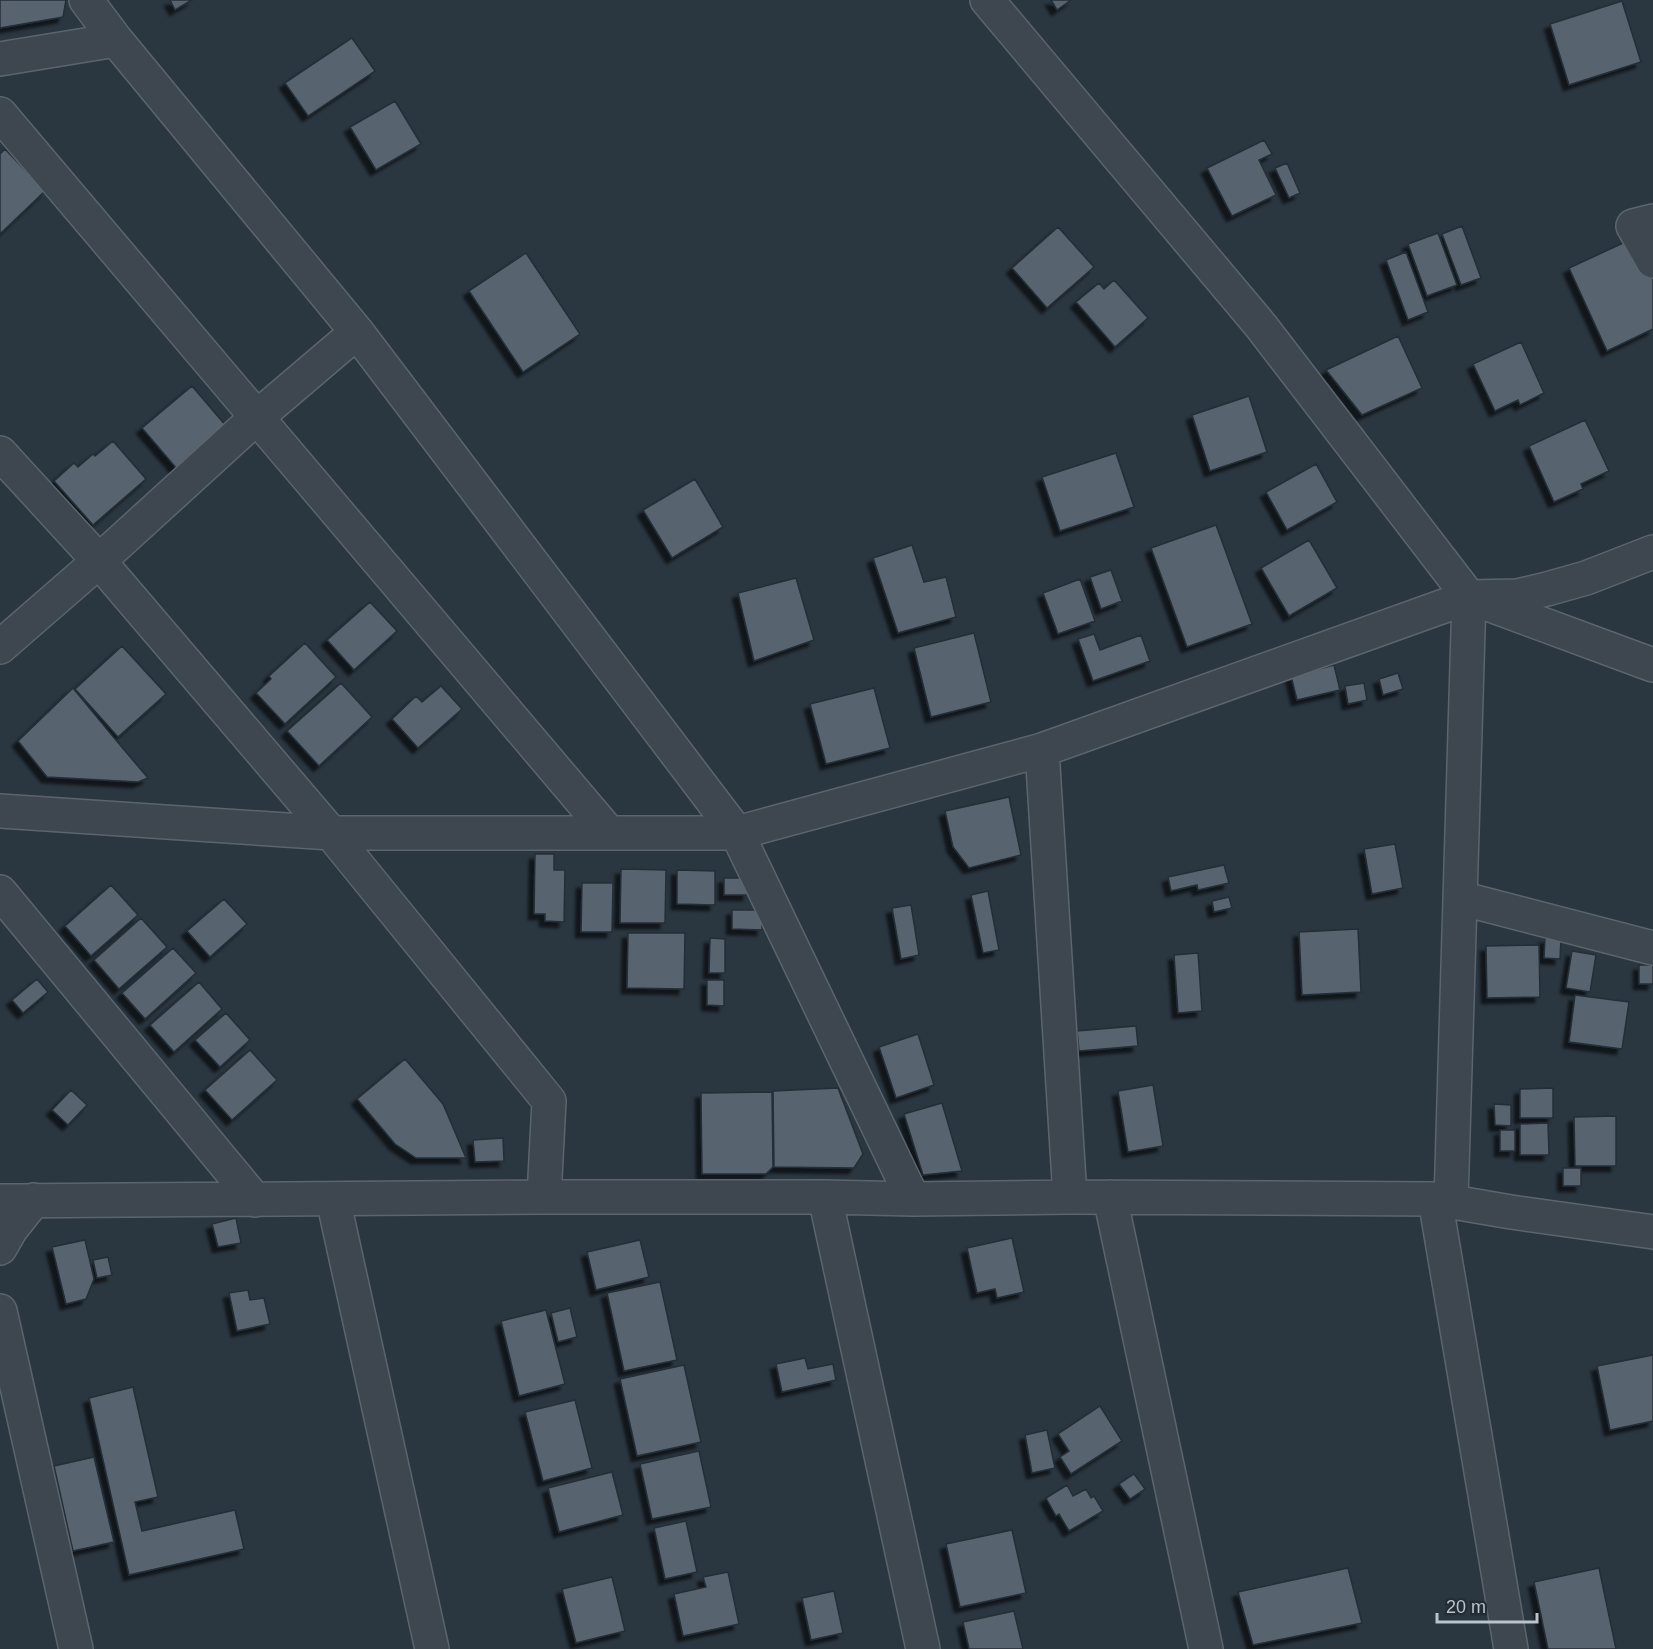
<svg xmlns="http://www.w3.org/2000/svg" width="1653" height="1649" font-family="Arial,sans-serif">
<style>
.building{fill:#58646f;stroke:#242e37;stroke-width:1.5;filter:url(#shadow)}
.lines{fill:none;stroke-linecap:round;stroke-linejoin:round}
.minor-casing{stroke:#5b656d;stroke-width:36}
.minor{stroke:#3e4750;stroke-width:33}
</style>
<defs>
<filter id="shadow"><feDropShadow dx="-5.5" dy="5.5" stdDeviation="1.5" flood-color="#0009"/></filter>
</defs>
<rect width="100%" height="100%" fill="#2a3640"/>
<path class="building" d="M 0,0 L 66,0 L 63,17 L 0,28 Z
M 170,0 L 192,0 L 175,10 Z
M 1051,0 L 1071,0 L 1057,10 Z
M 1622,1 L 1641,62 L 1569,85 L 1550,24 Z
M 352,38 L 375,71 L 308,116 L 285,83 Z
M 395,101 L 421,144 L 376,170 L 350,127 Z
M 1264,140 L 1272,154 L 1259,160 L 1276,195 L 1232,216 L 1207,168 Z
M 5,149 L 45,191 L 0,234 L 0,154 Z
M 1287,163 L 1300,193 L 1289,198 L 1275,168 Z
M 1462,226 L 1481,278 L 1461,285 L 1442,234 Z
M 1058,227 L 1094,267 L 1047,308 L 1012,268 Z
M 1438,233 L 1457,285 L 1427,296 L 1408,244 Z
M 1634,238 L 1653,280 L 1653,329 L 1607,351 L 1569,268 Z
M 1406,252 L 1428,312 L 1408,320 L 1386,260 Z
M 526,253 L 580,334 L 523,372 L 469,291 Z
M 1114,280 L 1148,318 L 1115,347 L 1076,302 L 1099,283 L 1104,289 Z
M 1398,336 L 1422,388 L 1362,415 L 1326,370 Z
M 1521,342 L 1544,393 L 1520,405 L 1518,400 L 1495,411 L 1473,364 Z
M 192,386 L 227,427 L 177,469 L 142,428 Z
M 1249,396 L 1267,452 L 1210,471 L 1192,415 Z
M 1585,420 L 1609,471 L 1581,484 L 1583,489 L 1554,502 L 1529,446 Z
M 113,441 L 146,479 L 93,525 L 54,481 L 74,463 L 78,467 L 93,454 L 95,456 Z
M 1116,453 L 1134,507 L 1060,531 L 1042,477 Z
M 1316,464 L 1337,502 L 1287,530 L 1266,492 Z
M 695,479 L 723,527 L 672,558 L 643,510 Z
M 1216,525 L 1252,624 L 1187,647 L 1151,548 Z
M 1309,540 L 1337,588 L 1289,616 L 1261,568 Z
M 912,545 L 924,582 L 946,577 L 956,617 L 898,633 L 873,558 Z
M 1111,570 L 1122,601 L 1101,609 L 1090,577 Z
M 796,578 L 814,640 L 754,661 L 738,593 Z
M 1080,579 L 1095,621 L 1058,634 L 1043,593 Z
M 370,602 L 397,631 L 354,670 L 327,640 Z
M 974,633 L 991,702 L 931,717 L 914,648 Z
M 1094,634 L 1100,650 L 1141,635 L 1150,661 L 1093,681 L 1078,639 Z
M 305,643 L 336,677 L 285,724 L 256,693 L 271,679 L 269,676 Z
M 122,646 L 166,694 L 118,737 L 75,689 Z
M 1334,665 L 1340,690 L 1297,700 L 1291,676 Z
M 1398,673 L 1403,689 L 1383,695 L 1379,679 Z
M 341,683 L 372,717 L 319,766 L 287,731 Z
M 1364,683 L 1367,700 L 1348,704 L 1345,686 Z
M 441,686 L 462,709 L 418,748 L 392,719 L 416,696 L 422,702 Z
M 73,688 L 115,739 L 148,778 L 138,782 L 47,777 L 18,741 Z
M 874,688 L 890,748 L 826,764 L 810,704 Z
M 1009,797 L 1021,855 L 969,868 L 953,847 L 945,811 Z
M 1395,844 L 1403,888 L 1372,894 L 1364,849 Z
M 535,854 L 554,854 L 554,870 L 565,870 L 564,922 L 545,921 L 545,914 L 534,914 Z
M 1224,865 L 1229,883 L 1198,890 L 1197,885 L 1171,891 L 1168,877 Z
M 621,869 L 666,870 L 665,923 L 620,923 Z
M 677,870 L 715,871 L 715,905 L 677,904 Z
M 724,878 L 748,878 L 748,895 L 724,895 Z
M 582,883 L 613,883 L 612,932 L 581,932 Z
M 111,885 L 138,915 L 91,956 L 65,926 Z
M 988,891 L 999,950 L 983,953 L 971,895 Z
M 1229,897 L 1232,908 L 1214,912 L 1212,901 Z
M 224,899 L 247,924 L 210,957 L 187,931 Z
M 911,905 L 919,955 L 901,959 L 892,908 Z
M 732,910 L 762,910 L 762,930 L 732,929 Z
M 141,918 L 167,947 L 119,989 L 94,960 Z
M 1358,929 L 1361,992 L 1302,995 L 1299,932 Z
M 628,933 L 685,933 L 684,989 L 627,988 Z
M 710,938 L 725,939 L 725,973 L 709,973 Z
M 1545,938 L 1561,939 L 1560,959 L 1544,958 Z
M 1539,945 L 1540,997 L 1487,998 L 1486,946 Z
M 173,948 L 196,973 L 145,1019 L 122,993 Z
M 1572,951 L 1596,955 L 1590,992 L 1566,988 Z
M 1198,953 L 1202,1011 L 1178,1013 L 1174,955 Z
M 1639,965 L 1653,965 L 1653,984 L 1639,984 Z
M 37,979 L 48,992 L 23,1013 L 12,1000 Z
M 707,980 L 724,980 L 724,1006 L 707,1005 Z
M 199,982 L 222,1009 L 174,1052 L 150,1025 Z
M 1575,995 L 1629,1002 L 1622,1049 L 1569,1042 Z
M 226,1013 L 250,1040 L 220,1067 L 195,1040 Z
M 1136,1026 L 1138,1046 L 1079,1051 L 1077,1031 Z
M 918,1034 L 934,1085 L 896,1098 L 879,1047 Z
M 250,1050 L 277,1080 L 232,1120 L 205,1090 Z
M 405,1059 L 443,1104 L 466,1158 L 416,1158 L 395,1144 L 357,1099 Z
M 1153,1085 L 1163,1146 L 1128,1152 L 1118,1091 Z
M 838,1088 L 863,1154 L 854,1168 L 774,1167 L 773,1091 Z
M 1553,1088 L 1553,1118 L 1520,1118 L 1520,1089 Z
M 71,1090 L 87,1105 L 68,1125 L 52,1110 Z
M 772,1092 L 773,1167 L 766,1174 L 702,1174 L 701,1093 Z
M 942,1103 L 962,1171 L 923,1175 L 904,1114 Z
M 1494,1104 L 1511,1105 L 1511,1126 L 1495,1125 Z
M 1616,1116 L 1616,1166 L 1575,1166 L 1574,1117 Z
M 1548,1123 L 1549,1155 L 1520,1155 L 1520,1124 Z
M 1500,1130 L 1515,1130 L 1515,1151 L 1500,1151 Z
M 503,1138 L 504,1161 L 475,1162 L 473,1140 Z
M 1563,1168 L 1581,1168 L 1581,1186 L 1563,1186 Z
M 236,1218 L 241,1243 L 218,1247 L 212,1224 Z
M 1012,1238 L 1024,1292 L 997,1298 L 995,1289 L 977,1293 L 967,1248 Z
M 85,1240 L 94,1279 L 86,1299 L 66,1304 L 52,1247 Z
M 640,1240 L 649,1277 L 596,1290 L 587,1252 Z
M 108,1257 L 112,1275 L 97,1278 L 93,1260 Z
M 660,1282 L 677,1360 L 624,1371 L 607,1293 Z
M 248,1290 L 250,1300 L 264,1298 L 270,1324 L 237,1331 L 229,1293 Z
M 570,1308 L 577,1337 L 558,1342 L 551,1313 Z
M 546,1310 L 565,1384 L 519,1396 L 501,1321 Z
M 1653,1355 L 1653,1421 L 1610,1430 L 1597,1366 Z
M 805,1358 L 808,1369 L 833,1364 L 836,1380 L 782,1392 L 776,1364 Z
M 684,1365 L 701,1442 L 637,1456 L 620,1379 Z
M 133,1387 L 158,1497 L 135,1502 L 142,1531 L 235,1510 L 244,1549 L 129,1575 L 89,1398 Z
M 575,1400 L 592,1468 L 543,1481 L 525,1412 Z
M 1100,1406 L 1122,1441 L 1071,1474 L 1060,1457 L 1069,1451 L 1058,1434 Z
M 1047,1430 L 1055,1468 L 1032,1473 L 1025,1435 Z
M 699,1451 L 711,1507 L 652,1519 L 640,1464 Z
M 94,1457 L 114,1542 L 73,1551 L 54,1466 Z
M 612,1472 L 623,1515 L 559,1532 L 548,1488 Z
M 1134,1474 L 1145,1489 L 1130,1499 L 1119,1484 Z
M 1067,1485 L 1073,1496 L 1086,1489 L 1091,1498 L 1094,1496 L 1103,1511 L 1069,1531 L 1059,1514 L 1056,1516 L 1046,1498 Z
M 686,1521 L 697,1572 L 665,1579 L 654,1528 Z
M 1012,1530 L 1026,1593 L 960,1607 L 946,1544 Z
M 1348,1568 L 1362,1623 L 1253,1645 L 1238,1592 Z
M 1599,1568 L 1616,1649 L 1548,1649 L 1534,1582 Z
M 728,1572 L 739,1624 L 683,1636 L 674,1594 L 706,1587 L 703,1577 Z
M 612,1577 L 625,1631 L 576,1643 L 562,1589 Z
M 834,1591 L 843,1633 L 811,1640 L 802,1598 Z
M 1014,1611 L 1023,1649 L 969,1649 L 963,1622 Z"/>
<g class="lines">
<defs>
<path id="minor" d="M 86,0 L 116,40 L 357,332 L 737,833 L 913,1199
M 987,0 L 1261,326 L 1469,597 L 1653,665
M 0,59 L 116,40
M 0,114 L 609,833
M 1653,221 L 1633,226 L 1653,261
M 0,453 L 99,561 L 331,833 L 549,1101 L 544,1197
M 0,647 L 99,561 L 256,418 L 357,332
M 1042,750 L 1070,1197
M 0,811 L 331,833 L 737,833 L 1042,750 L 1469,597 L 1517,596 L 1547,589 L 1586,578 L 1653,552
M 0,892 L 255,1200
M 1460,898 L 1653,948
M 825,1197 L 923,1649
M 1110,1197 L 1206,1649
M 333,1199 L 432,1649
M 1435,1199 L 1511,1649
M 0,1201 L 544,1197 L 825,1197 L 913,1199 L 1070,1197 L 1435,1199 L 1511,1212 L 1653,1232
M 1451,1202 L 1469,597
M 0,1248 L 11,1229 L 34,1200
M 0,1311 L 76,1649"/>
</defs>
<use href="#minor" class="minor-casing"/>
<use href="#minor" class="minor"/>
</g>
<path d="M1437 1613v9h100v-9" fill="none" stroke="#bac2ca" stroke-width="3"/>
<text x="1446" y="1613" font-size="18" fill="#bac2ca" stroke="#222c35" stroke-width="4.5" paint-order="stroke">20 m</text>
</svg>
